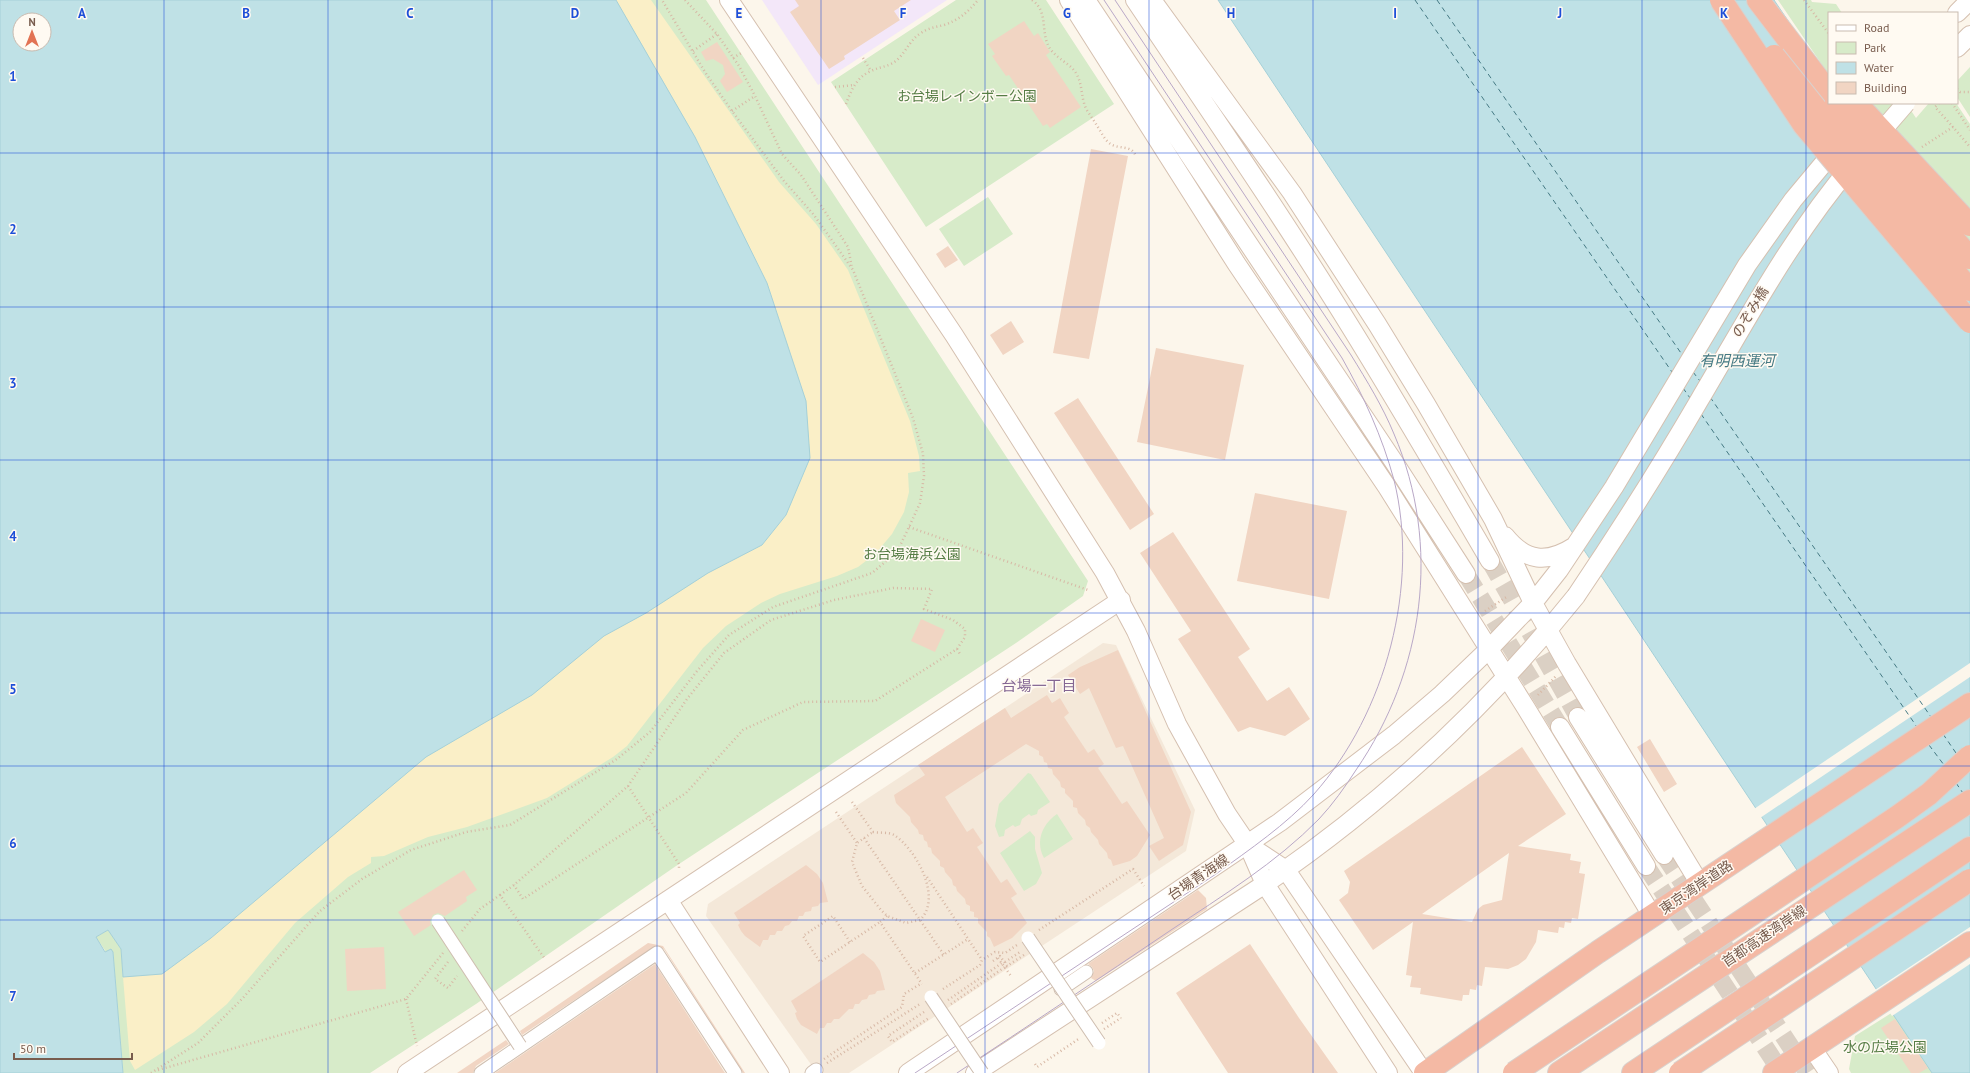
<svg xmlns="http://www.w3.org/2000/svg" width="1970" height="1073" font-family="'PT Sans','Noto Sans JP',sans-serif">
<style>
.residential{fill:#f4e8d9}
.education{fill:#f3e7f9}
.green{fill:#d7ebc9}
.sand{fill:#faefc7}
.water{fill:#bfe1e6;stroke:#a5d0d8;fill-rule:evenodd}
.pier{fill:#fcf6eb}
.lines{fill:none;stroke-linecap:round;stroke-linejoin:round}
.ferry{stroke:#447983;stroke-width:1;stroke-dasharray:5 4;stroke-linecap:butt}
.building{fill:#f1d5c3;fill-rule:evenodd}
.secondary-tunnel{stroke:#dbd0c4;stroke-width:18;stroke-dasharray:18 9;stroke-linecap:butt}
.street-casing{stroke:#cfbeb0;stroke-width:15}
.secondary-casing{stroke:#d5c0b0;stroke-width:20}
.highway-casing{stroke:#d9d1cd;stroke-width:24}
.path{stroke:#d7b8a5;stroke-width:2.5;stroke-dasharray:1 3;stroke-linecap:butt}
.street{stroke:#fff;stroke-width:13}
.secondary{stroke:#fff;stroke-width:18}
.highway{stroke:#f4b9a4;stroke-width:22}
.tram{stroke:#b9a8c7;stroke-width:1}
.street-bridge-casing{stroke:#cfbeb0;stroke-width:15;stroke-linecap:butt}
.secondary-bridge-casing{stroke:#d5c0b0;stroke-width:20;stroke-linecap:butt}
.highway-bridge-casing{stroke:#d9d1cd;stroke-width:24;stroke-linecap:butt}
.path-bridge{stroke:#d7b8a5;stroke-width:2.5;stroke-dasharray:1 3;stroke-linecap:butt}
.street-bridge{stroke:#fff;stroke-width:13}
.secondary-bridge{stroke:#fff;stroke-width:18}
.highway-bridge{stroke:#f4b9a4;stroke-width:22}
.grid{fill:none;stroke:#1d4ed8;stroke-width:1;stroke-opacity:0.55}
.labels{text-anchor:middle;stroke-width:3;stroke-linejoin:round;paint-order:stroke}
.park-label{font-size:14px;fill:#567d45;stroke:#fffaf2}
.street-label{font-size:14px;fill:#785c4e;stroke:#fffaf2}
.water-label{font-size:15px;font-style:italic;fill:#447983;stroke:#fffaf2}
.neighbourhood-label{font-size:15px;fill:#846693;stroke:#fffaf2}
.grid-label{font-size:13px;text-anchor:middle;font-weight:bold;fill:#1d4ed8;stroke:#fffaf2;stroke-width:3;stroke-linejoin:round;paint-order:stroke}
</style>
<rect width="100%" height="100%" fill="#fcf6eb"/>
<path class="residential" d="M 1103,643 L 1116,645 L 1195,810 L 1186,851 L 849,1073 L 817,1073 L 706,916 L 708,904 Z"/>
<path class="education" d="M 762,0 L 947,0 L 818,85 Z"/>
<path class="green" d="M 616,0 L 706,0 L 1088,581 L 1083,596 L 1016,643 L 676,866 L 476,1004 L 370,1073 L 123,1073 L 113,952 L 106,952 L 96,937 L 108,930 L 121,949 L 123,977 L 162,974 L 211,938 L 426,757 L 767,283 Z
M 956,0 L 1046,0 L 1114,104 L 926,227 L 831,82 Z
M 1778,0 L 1811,0 L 1812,2 L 1836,4 L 1842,13 L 1829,13 L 1829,75 Z
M 1970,67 L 1970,117 L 1957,97 L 1957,81 Z
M 1848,103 L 1906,103 L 1916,118 L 1929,103 L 1956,103 L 1970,124 L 1970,283 Z
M 988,197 L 1013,234 L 964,266 L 939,229 Z
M 1028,773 L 1031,774 L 1050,802 L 1038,810 L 1037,814 L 1031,816 L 1029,814 L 1022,819 L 1020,825 L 1015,827 L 1013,825 L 1005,830 L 1004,836 L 999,837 L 995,826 L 999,804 Z
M 1057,814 L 1073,839 L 1044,858 C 1035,842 1042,824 1057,814 Z
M 1030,831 L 1035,837 L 1035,849 L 1042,873 L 1036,884 L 1024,891 L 1000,853 Z
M 1893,1012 L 1934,1073 L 1851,1073 L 1849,1069 L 1855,1036 Z"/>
<path class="sand" d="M 616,0 L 651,0 L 779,182 L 816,224 L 848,270 L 910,421 L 919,456 L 920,471 L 908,473 L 909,492 L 904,512 L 892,534 L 875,554 L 858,567 L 837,576 L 780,594 L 761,603 L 726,626 L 703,648 L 627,746 L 613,757 L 547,798 L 467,827 L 428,837 L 384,856 L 371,857 L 371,863 L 348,877 L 295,923 L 227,1004 L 194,1032 L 135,1070 L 130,1061 L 123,977 L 162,974 L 211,938 L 426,757 L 532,695 L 603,636 L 646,613 L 708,573 L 786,515 L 810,458 L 806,401 L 695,137 Z"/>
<path class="water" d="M 0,0 L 616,0 L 695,137 L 767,283 L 806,401 L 810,458 L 786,515 L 762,545 L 708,573 L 646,613 L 604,636 L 532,695 L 426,757 L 211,938 L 162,974 L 123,977 L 121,949 L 108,930 L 96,937 L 105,952 L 111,949 L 113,952 L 123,1073 L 0,1073 ZM 20,20 L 44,20 L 44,44 L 20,44 Z
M 1218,0 L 1774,0 L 1970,291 L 1970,1073 L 1932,1073 Z"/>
<path class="pier" d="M 1970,663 L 1970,677 L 1760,818 L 1754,809 Z
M 1970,927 L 1970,964 L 1892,1016 L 1875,990 Z"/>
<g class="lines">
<path class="ferry" d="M 1415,0 L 1672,372
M 1437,0 L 1683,356
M 1693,372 L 1700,381
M 1683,388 L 1690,398
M 1710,397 L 1931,717
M 1701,414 L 1917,727
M 1943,734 L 1956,753
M 1929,745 L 1944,765
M 1956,783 L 1963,793"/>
</g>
<path class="building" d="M 795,0 L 911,0 L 894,11 L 900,20 L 844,56 L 845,59 L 829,69 L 790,12 L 799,6 Z
M 1024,21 L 1034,36 L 1038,33 L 1050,52 L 1046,55 L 1081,107 L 1050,128 L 1047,124 L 1043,126 L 1009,75 L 1006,76 L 992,56 L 995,54 L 988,44 Z
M 717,42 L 743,82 L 727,92 L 720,81 L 725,74 L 723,65 L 713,59 L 706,61 L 701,52 Z
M 1091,149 L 1128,156 L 1089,359 L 1053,353 Z
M 948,246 L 958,260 L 945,268 L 936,254 Z
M 1011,321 L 1024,342 L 1003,355 L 990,335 Z
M 1156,348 L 1244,365 L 1225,460 L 1137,442 Z
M 1078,398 L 1154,514 L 1130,530 L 1054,413 Z
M 1255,493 L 1347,511 L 1329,599 L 1237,581 Z
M 1173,532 L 1250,649 L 1238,657 L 1267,701 L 1289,687 L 1310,719 L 1285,736 L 1250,727 L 1238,732 L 1178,639 L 1191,631 L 1140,553 Z
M 921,619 L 945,630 L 935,652 L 911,641 Z
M 1118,650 L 1191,812 L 1183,845 L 1159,861 L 1149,846 L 1164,838 L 1123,746 L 1116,748 L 1089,688 L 1080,694 L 1068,675 L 1080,667 Z
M 1047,695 L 1052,703 L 1060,698 L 1069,713 L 1064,717 L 1088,753 L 1094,749 L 1104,764 L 1098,768 L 1122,804 L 1127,801 L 1150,835 L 1137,856 L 1130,861 L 1113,866 L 1111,860 L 1108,858 L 1107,853 L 1099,844 L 1098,840 L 1091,832 L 1090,828 L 1086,825 L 1085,820 L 1078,813 L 1077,808 L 1073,807 L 1073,801 L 1065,793 L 1065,789 L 1061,787 L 1060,782 L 1053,774 L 1052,769 L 1048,768 L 1047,763 L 1044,762 L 1043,757 L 1039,755 L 1039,751 L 1026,744 L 945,797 L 967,832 L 973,828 L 983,843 L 977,847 L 1001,883 L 1007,879 L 1017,894 L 1011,898 L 1027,923 L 1012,938 L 994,947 L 990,938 L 987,936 L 987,932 L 978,923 L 978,918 L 974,917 L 974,912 L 970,911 L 970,906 L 966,904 L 965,899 L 957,891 L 956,887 L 953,885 L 952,880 L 945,872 L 944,868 L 940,866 L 940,861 L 932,853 L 931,848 L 928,847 L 927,842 L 924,840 L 923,835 L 919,834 L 918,830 L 911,822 L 910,817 L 896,803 L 894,795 L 925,775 L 918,765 L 1005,708 L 1011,718 Z
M 1650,739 L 1677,784 L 1664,792 L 1637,747 Z
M 1522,747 L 1566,814 L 1518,846 L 1571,854 L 1570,860 L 1581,862 L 1579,873 L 1585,874 L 1578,919 L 1572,918 L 1571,923 L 1565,922 L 1564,928 L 1559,927 L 1558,933 L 1538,930 L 1536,942 L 1526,959 L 1518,965 L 1508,969 L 1485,967 L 1482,986 L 1477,985 L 1476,990 L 1470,989 L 1469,995 L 1463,995 L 1462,1001 L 1420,994 L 1421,988 L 1410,987 L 1412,976 L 1406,975 L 1413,922 L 1373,950 L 1339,900 L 1348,893 L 1350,882 L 1344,871 ZM 1509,853 L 1502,900 L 1483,905 L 1478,909 L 1472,922 L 1422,914 Z
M 806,865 L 817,874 L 823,883 L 828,902 L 820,903 L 818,906 L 812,907 L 811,911 L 805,912 L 803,916 L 799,916 L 797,921 L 792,921 L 789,925 L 785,926 L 782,931 L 777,931 L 775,935 L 770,935 L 768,940 L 763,940 L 760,947 L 745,936 L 741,931 L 738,925 L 740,923 L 734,913 Z
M 464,870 L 477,890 L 466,897 L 467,901 L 445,916 L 438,913 L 433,915 L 430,921 L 431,925 L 414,936 L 398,912 Z
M 1198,890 L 1206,898 L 1207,909 L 1096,981 L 1091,978 L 1094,971 L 1092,967 L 1088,964 Z
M 648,943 L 663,946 L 745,1073 L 743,1073 L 664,949 L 657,945 L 522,1035 L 520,1031 Z
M 1250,944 L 1299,1018 L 1338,1073 L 1228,1073 L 1176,993 Z
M 384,947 L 386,989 L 347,991 L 345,949 Z
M 863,953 L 874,962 L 880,971 L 885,990 L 877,991 L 875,994 L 869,995 L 867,999 L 862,1000 L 859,1004 L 855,1004 L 853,1009 L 849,1009 L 839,1019 L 834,1019 L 831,1023 L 827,1023 L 824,1028 L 820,1028 L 817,1034 L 801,1025 L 797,1019 L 795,1013 L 797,1012 L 791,1001 Z
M 655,964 L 725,1073 L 495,1073 Z
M 1895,1019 L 1928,1068 L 1919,1073 L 1911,1073 L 1881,1028 Z
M 506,1040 L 509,1044 L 476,1066 L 473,1073 L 457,1073 Z"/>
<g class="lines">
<path class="secondary-tunnel" d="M 1490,561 L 1578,717
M 1466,574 L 1560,727
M 1664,855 L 1808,1073
M 1646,866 L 1782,1073"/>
<defs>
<path id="street" d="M 1061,989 L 1086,972
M 481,1073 L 657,953 L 735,1073
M 812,1073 L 816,1070"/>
<path id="secondary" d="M 729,0 L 954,335 L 1105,573 L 1136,631 L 1177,724 L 1227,814 L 1248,845 L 1265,884 L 1388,1073
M 1069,0 L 1236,263 L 1387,487 L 1526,708 L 1653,917
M 1086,0 L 1394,462 L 1466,574
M 1135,0 C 1209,110 1284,219 1353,331 C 1400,407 1445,484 1490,561
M 1152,0 L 1292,193 L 1377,324 L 1426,404 L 1493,519 L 1533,603 L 1567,664 L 1700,884
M 1957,13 L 1970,0
M 1957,48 L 1970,35
M 1505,536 C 1526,562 1547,564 1575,546
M 1578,717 L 1664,855
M 1560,727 L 1646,866
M 1248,845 L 1286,870 L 1424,1073
M 668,900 L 780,1073
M 1812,1048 L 1829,1073
M 407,1073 L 1121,600
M 908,1073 L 1280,822 L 1394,735 L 1442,694 L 1488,650 L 1533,603 L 1559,570 L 1614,487 L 1747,265 L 1793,200 L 1838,146
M 975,1073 L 1265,884 C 1382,804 1487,707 1576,596"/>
<path id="highway" d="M 1758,0 L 1829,93
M 1425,1073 L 1598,952 L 1970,704
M 1559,1073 L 1970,801
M 1633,1073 L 1970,848
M 1774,1073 L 1970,943"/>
</defs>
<use href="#street" class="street-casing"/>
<use href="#secondary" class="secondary-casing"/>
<use href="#highway" class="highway-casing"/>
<path class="path" d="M 685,0 L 717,34 L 739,66 L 755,96 L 782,154 L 801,175 L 848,247 L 852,268
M 1032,0 C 1048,11 1041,30 1048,45 C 1054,58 1069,62 1076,73 C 1082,83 1081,93 1084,103 C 1086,111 1092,117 1096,124 C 1100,130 1103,137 1108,142 C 1117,151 1132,143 1136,157
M 1804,0 L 1829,34
M 693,51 L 717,34
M 733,58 L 743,52
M 863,58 L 871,71
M 835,87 L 854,85
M 1957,89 L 1960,92 L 1970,92
M 1939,103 L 1935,107 L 1953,127
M 1952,103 L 1970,130
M 846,104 C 851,90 857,77 871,71 C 881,66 891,67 899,58 C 907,50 910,40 921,33 C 928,28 936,27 944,25 C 959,20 968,12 978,0
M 732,111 L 755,96
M 1922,147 L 1953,127 L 1970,147
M 909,527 L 1088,590
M 1485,611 L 1508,596
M 957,649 L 960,654
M 1538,695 L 1556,676
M 628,786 L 679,864 L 679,869
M 852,802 L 873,832
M 836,812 L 857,843
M 873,832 C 879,833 889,832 894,835 C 916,849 943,898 920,920 L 906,923 L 887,916 L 881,910 L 862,886 L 852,862 L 857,843 Z
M 864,838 L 944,955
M 927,877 L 982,960
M 500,895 L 514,885 L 628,786 L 687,699 L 724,653 L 771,620 L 834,600 L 893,588 L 932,589 L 924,609 L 953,620 L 965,629 L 965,637 L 957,649 L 875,701 L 803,702 L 743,730 L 686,793 L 523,899 L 514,885
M 887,916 L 880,922 L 922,984
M 1039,930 L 1133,869 L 1144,886
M 462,931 L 480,909 L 500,895 L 545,959
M 850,942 L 833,916 L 803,936 L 820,962 L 880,922
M 998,958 L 1011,976
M 993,961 L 1000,956 L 1007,966 L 1024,955
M 448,962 L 435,979 L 448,988 L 457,976
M 1005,962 L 1020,952
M 915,973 L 968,939
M 943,989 L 980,965 L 982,960 L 995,952 L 1005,953 L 1017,945
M 406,999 L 417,1046
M 948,1000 L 1002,963
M 951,1004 L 1005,967
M 924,1012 L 888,1036 L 892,1042 L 929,1018
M 1102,1023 L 1117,1013 L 1121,1018
M 824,1059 L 902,1007 L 904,994 L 922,983
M 827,1063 L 920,1004
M 1035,1064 L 1037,1067 L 1080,1038
M 158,1070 L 406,999 L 443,953
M 151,1073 L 198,1043 L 242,999 L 320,911 L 362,879 L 411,850 L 466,832 L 510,825 L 617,759 L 650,732 L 697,671 L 729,635 L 773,607 L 872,573 L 897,552 L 909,527 L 920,503 L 924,476 L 923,454 L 913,418 L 853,270 L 814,215 L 784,181 L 732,111 L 705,72 L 662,0"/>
<use href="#street" class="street"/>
<use href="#secondary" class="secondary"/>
<use href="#highway" class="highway"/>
<path class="tram" d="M 915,1073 L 1216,874 C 1250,849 1286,825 1314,794 C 1386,713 1420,585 1394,480 C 1382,436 1364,397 1342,358 L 1104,0
M 957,1073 C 1028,1026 1100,978 1171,930 C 1222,896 1276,863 1319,819 C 1333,804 1345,787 1356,770 C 1424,671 1442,546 1394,434 C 1383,407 1367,381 1351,355 L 1115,0"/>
<defs>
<path id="street-bridge" d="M 438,921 L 520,1046
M 1028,938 L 1099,1043
M 931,997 L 982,1073"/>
<path id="secondary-bridge" d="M 1874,140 L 1906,103
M 1576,596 C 1619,532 1661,466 1700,399 C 1748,318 1791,237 1853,164"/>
<path id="highway-bridge" d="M 1721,0 L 1804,125 L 1970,322
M 1774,56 L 1818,111 L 1970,290
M 1836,103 L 1854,126 L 1970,258
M 1856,103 L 1970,225
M 1514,1073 L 1897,817 L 1929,794 L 1970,756
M 1680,1073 L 1970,880"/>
</defs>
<use href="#street-bridge" class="street-bridge-casing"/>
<use href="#secondary-bridge" class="secondary-bridge-casing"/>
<use href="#highway-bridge" class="highway-bridge-casing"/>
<path class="path-bridge" d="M 1104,1029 L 1121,1018"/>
<use href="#street-bridge" class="street-bridge"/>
<use href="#secondary-bridge" class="secondary-bridge"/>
<use href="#highway-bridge" class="highway-bridge"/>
</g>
<path class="grid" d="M 164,0 L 164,1073M 328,0 L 328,1073M 492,0 L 492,1073M 657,0 L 657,1073M 821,0 L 821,1073M 985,0 L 985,1073M 1149,0 L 1149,1073M 1313,0 L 1313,1073M 1478,0 L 1478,1073M 1642,0 L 1642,1073M 1806,0 L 1806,1073M 0,153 L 1970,153M 0,307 L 1970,307M 0,460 L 1970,460M 0,613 L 1970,613M 0,766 L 1970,766M 0,920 L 1970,920"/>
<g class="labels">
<g class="park-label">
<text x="967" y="101">お台場レインボー公園</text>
<text x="912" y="559">お台場海浜公園</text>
<text x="1885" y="1052">水の広場公園</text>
</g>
<g class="street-label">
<text transform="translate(1750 312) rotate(-59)" y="5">のぞみ橋</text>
<text transform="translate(1198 877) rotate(-34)" y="5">台場青海線</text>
<text transform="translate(1696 887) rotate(-34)" y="5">東京湾岸道路</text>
<text transform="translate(1764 936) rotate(-34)" y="5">首都高速湾岸線</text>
</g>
<g class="water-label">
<text x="1737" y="366">有明西運河</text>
</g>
<g class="neighbourhood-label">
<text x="1039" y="691">台場一丁目</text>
</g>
</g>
<g class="grid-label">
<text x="82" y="18">A</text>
<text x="246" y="18">B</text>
<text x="410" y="18">C</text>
<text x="575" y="18">D</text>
<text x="739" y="18">E</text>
<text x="903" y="18">F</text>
<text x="1067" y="18">G</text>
<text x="1231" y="18">H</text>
<text x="1395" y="18">I</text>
<text x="1560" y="18">J</text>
<text x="1724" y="18">K</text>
<text x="13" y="81">1</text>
<text x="13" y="234">2</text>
<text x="13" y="388">3</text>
<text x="13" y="541">4</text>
<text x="13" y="694">5</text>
<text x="13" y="848">6</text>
<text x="13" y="1001">7</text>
</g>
<rect x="1828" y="12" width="130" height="92" fill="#fffaf2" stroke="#c9bbb0"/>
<rect x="1836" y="25" width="20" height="6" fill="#ffffff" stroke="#c9bbb0"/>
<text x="1864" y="32" font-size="12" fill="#785c4e">Road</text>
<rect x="1836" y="42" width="20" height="12" fill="#d7ebc9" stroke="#c9bbb0"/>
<text x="1864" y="52" font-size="12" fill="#785c4e">Park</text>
<rect x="1836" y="62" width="20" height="12" fill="#bfe1e6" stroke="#c9bbb0"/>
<text x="1864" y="72" font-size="12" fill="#785c4e">Water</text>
<rect x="1836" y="82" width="20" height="12" fill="#f1d5c3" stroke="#c9bbb0"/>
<text x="1864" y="92" font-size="12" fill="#785c4e">Building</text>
<g transform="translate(32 32)"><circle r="19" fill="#fffaf2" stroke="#c9bbb0"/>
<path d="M0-3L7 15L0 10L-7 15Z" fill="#e27354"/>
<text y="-6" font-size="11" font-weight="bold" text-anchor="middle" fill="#785c4e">N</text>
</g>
<path d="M14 1053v6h118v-6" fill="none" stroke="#785c4e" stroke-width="2"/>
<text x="20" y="1053" font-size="12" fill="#785c4e" stroke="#fffaf2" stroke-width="3" paint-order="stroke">50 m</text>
</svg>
